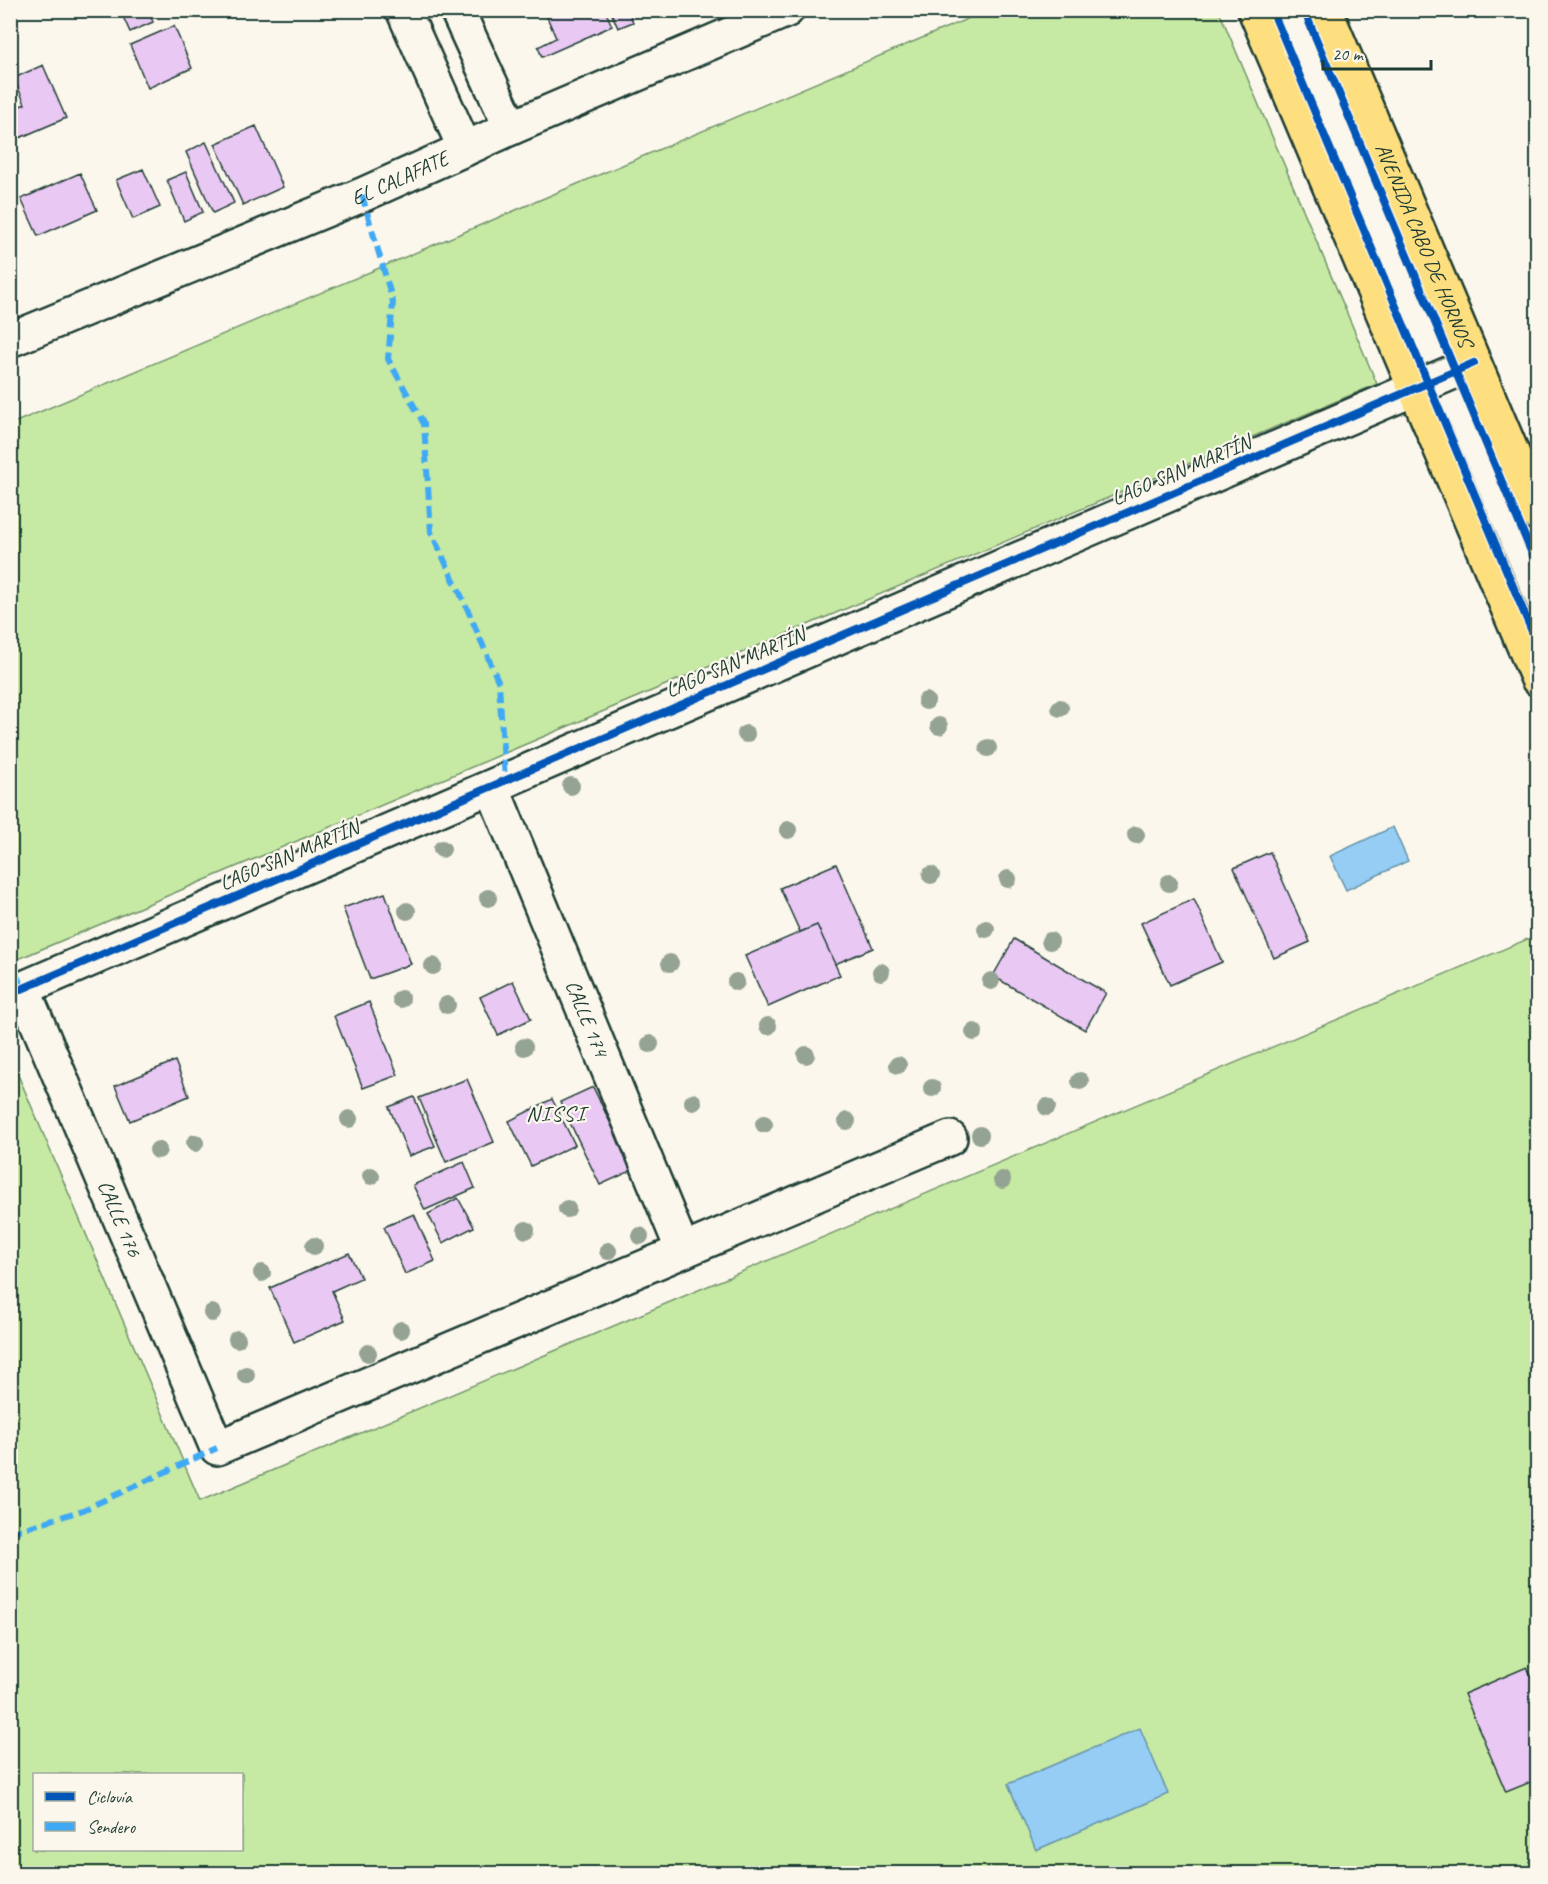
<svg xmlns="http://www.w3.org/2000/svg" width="1548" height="1884" font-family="Caveat,sans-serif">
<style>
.green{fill:#c6e9a3;stroke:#72936c;stroke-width:1.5;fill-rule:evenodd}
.water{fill:#96cdf5;stroke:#6693a8;stroke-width:1.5}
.building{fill:#e9c8f4;stroke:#1f3d34;stroke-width:1.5}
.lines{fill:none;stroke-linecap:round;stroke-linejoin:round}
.minor-casing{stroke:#1f3d34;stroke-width:38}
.primary-casing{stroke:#1f3d34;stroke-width:38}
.minor{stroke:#fbf7ec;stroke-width:33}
.primary{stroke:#fedf80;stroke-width:33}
.quiet{stroke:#3fa9f5;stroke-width:6;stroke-dasharray:12 6;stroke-linecap:butt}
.cycleway-casing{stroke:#fbf7ec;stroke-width:11}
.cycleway{stroke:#0057b8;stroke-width:8}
.tree{fill:#94a393}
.labels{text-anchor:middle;stroke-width:4.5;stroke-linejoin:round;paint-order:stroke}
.street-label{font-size:21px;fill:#1f3d34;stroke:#fbf7ec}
.neighbourhood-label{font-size:22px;letter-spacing:1.5px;fill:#1f3d34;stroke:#fbf7ec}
</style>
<rect width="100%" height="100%" fill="#fbf7ec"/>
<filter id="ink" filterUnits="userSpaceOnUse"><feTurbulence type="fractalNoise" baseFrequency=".0167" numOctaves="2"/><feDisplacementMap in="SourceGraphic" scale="12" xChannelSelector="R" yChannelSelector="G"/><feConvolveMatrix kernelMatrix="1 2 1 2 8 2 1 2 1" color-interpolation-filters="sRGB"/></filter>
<g filter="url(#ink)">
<path class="green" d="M 988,10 L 1219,11 L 1377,384 L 11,962 L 11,424 Z
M 1537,935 L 1537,1873 L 11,1873 L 10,1056 L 200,1501 ZM 34,1774 L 242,1774 L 242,1850 L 34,1850 Z"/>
<path class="water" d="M 1393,827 L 1408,861 L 1346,890 L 1330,856 Z
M 1140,1728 L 1168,1794 L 1036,1850 L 1008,1784 Z"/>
<path class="building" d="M 120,10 L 148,10 L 153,22 L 130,32 Z
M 544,10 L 605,10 L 612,26 L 542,57 L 538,47 L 556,38 Z
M 610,10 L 628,10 L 633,22 L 618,28 Z
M 174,26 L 192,68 L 148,88 L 130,45 Z
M 43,65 L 66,118 L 10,142 L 10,110 L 25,104 L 14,78 Z
M 256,126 L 283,187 L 243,205 L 215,144 Z
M 206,142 L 234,203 L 213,213 L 186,152 Z
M 143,169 L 160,207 L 133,219 L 116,180 Z
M 186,172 L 203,212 L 184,221 L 167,180 Z
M 80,173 L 97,210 L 38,236 L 21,199 Z
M 1270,852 L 1310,942 L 1274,958 L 1234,868 Z
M 836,864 L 873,948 L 835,964 L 817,925 L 800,932 L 780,888 Z
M 385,893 L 411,964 L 370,979 L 343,908 Z
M 1194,899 L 1222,962 L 1170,985 L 1141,923 Z
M 817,925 L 840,975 L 768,1007 L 745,956 Z
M 1014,939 L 1106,993 L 1085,1030 L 993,976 Z
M 513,981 L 531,1019 L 498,1035 L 480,997 Z
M 369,1002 L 398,1075 L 363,1088 L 334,1016 Z
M 175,1061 L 189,1096 L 130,1121 L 115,1086 Z
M 467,1079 L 494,1142 L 446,1162 L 419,1098 Z
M 593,1087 L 633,1170 L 600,1185 L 560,1102 Z
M 414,1097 L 435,1146 L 409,1156 L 389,1107 Z
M 552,1099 L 575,1145 L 531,1166 L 509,1121 Z
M 464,1162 L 475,1188 L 425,1210 L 413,1185 Z
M 458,1198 L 474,1227 L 443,1243 L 428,1214 Z
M 414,1214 L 435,1261 L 405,1274 L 384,1227 Z
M 349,1253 L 361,1278 L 332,1291 L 345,1320 L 294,1342 L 270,1288 Z
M 1527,1667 L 1538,1691 L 1538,1779 L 1506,1792 L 1464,1694 Z"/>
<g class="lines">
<defs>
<g id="minor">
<path d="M 403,10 L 465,149"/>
<path d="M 457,10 L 511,128"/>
<path id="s1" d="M 10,340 L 362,195 L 511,128 L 787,10"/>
<path id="s2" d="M 492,787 L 683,1251"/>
<path id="s3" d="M 23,989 L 217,1448 L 950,1138"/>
<path d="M 10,994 L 1474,363"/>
</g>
<g id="primary">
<path d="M 1255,10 L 1538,679"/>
<path id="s4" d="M 1325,10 L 1538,514"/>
</g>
</defs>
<use href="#minor" class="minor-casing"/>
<use href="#primary" class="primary-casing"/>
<use href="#minor" class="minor"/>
<use href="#primary" class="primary"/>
<path class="quiet" d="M 362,195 L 393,302 L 388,359 L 424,424 L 431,532 L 467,608 L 499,683 L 505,781
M 10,961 L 23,989
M 10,1533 L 83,1510 L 217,1448"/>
<defs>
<path id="cycleway" d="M 1272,10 L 1538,646
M 1304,10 L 1538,568
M 10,994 L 1474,363"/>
</defs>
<use href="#cycleway" class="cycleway-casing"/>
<use href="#cycleway" class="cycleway"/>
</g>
<g class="tree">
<circle cx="926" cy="701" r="9"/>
<circle cx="1060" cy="708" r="9"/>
<circle cx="939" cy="726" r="9"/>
<circle cx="746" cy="734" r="9"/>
<circle cx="988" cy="748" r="9"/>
<circle cx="571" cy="786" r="9"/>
<circle cx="788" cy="830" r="9"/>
<circle cx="1136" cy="835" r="9"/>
<circle cx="442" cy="849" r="9"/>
<circle cx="931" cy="875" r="9"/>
<circle cx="1008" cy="879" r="9"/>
<circle cx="1169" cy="883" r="9"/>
<circle cx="488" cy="898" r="9"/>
<circle cx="407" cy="911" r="9"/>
<circle cx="986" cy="929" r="9"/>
<circle cx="1050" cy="941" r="9"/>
<circle cx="670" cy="963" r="9"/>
<circle cx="433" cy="966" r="9"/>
<circle cx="881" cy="972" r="9"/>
<circle cx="991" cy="981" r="9"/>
<circle cx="736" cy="982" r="9"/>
<circle cx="401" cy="999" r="9"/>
<circle cx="447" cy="1005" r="9"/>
<circle cx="768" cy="1026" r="9"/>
<circle cx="974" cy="1032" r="9"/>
<circle cx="650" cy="1044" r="9"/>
<circle cx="524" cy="1047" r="9"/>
<circle cx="806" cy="1055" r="9"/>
<circle cx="898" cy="1065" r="9"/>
<circle cx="1080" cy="1081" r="9"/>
<circle cx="932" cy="1088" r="9"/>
<circle cx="693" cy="1102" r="9"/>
<circle cx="1047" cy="1107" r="9"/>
<circle cx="349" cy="1119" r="9"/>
<circle cx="847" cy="1121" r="9"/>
<circle cx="764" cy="1124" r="9"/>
<circle cx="980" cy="1135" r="9"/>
<circle cx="195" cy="1143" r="9"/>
<circle cx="158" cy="1150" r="9"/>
<circle cx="371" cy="1176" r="9"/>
<circle cx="1002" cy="1180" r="9"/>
<circle cx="567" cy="1209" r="9"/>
<circle cx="526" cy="1230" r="9"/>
<circle cx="640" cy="1236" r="9"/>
<circle cx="314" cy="1246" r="9"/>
<circle cx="608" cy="1251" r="9"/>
<circle cx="262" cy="1273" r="9"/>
<circle cx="212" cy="1313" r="9"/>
<circle cx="401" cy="1330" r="9"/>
<circle cx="237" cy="1339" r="9"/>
<circle cx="368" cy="1353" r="9"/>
<circle cx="246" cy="1375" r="9"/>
</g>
</g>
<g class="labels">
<g class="street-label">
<text dy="7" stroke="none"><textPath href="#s1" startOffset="422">EL CALAFATE</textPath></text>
<text dy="7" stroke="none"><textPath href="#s4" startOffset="255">AVENIDA CABO DE HORNOS</textPath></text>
<text transform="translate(1181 470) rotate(-23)" y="7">LAGO SAN MARTÍN</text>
<text transform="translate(735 662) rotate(-23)" y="7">LAGO SAN MARTÍN</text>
<text transform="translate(289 855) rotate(-23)" y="7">LAGO SAN MARTÍN</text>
<text dy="7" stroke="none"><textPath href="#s2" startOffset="250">CALLE 174</textPath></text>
<text dy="7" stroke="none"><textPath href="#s3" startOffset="249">CALLE 176</textPath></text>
</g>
<g class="neighbourhood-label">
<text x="556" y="1121">NISSI</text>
</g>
</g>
<rect width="1548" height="1884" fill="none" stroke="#fbf7ec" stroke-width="36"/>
<rect x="18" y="18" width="1512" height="1848" fill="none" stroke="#1f3d34" stroke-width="2" filter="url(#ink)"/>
<rect x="33" y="1773" width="210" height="78" fill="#fbf7ec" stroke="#a3ada2" stroke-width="1.5"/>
<rect x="45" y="1792" width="30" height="9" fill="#0057b8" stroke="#a3ada2" stroke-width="1.5"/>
<text x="87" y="1803" font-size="18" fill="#1f3d34">Ciclovía</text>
<rect x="45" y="1822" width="30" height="9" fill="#3fa9f5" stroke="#a3ada2" stroke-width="1.5"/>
<text x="87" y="1833" font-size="18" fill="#1f3d34">Sendero</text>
<path d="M1323 60v9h108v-9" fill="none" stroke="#1f3d34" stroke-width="3"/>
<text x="1332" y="60" font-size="18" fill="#1f3d34" stroke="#fbf7ec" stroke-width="4.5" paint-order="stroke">20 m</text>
</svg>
